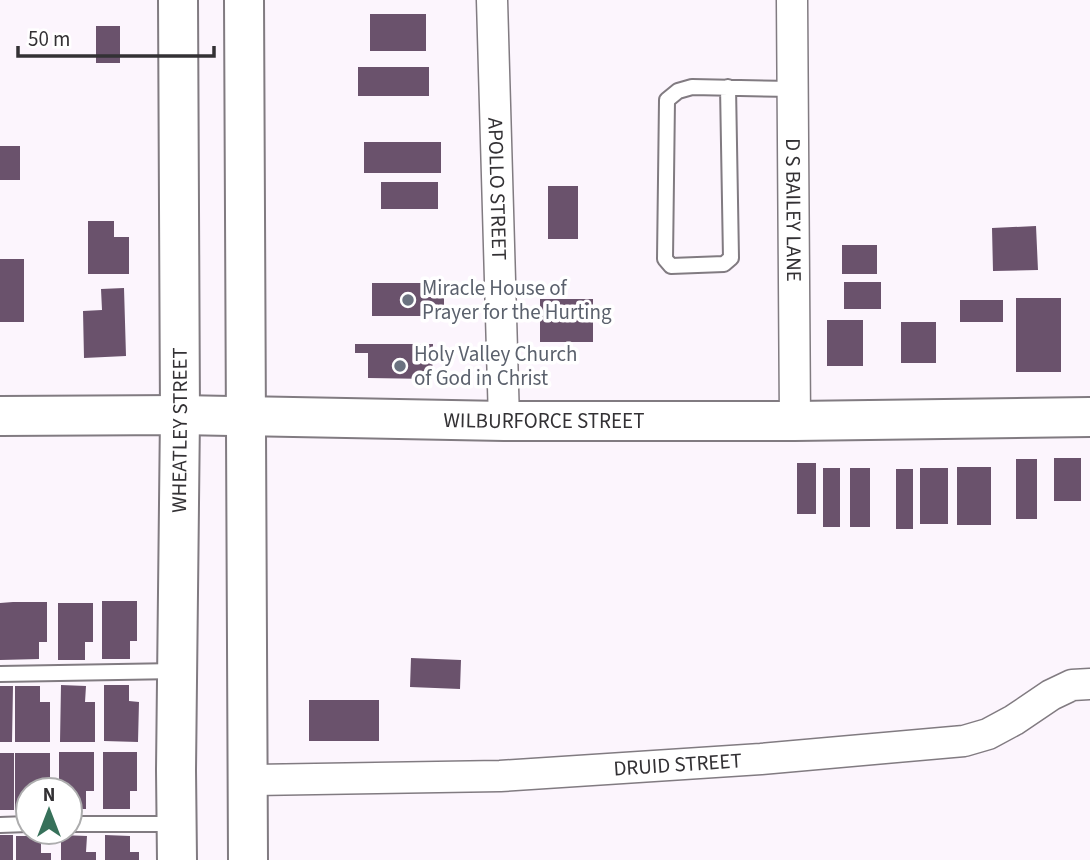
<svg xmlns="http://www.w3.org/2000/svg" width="1090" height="860" font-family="'Source Sans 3',sans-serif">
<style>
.building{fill:#6a526c}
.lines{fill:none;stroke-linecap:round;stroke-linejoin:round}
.lane-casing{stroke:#817b81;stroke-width:18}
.street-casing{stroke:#817b81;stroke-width:33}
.secondary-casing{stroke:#817b81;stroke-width:42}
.lane{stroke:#fff;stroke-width:14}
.street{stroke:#fff;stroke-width:30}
.secondary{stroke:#fff;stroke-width:38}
.worship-dot{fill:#6b7280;stroke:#fff;stroke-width:2.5}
.labels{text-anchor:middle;stroke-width:7;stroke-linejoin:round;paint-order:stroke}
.street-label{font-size:21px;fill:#333134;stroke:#fff}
.worship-label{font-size:21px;fill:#5b616d;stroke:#fff;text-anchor:start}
</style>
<rect width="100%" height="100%" fill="#fcf5fd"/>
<path class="building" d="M 370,14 L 426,14 L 426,51 L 370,51 Z
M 96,26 L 120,26 L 120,63 L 96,63 Z
M 358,67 L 429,67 L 429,96 L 358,96 Z
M 364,142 L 441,142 L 441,173 L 364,173 Z
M 0,146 L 20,146 L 20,180 L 0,180 Z
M 381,182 L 438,182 L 438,209 L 381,209 Z
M 548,186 L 578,186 L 578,239 L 548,239 Z
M 88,221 L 114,221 L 114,237 L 129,237 L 129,274 L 88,274 Z
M 1036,226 L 1038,270 L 993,271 L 992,228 Z
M 842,245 L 877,245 L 877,274 L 842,274 Z
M 0,259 L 24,259 L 24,322 L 0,322 Z
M 844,282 L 881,282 L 881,309 L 844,309 Z
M 372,283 L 444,283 L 444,316 L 372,316 Z
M 124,288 L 126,356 L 84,358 L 83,311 L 102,310 L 101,289 Z
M 1016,298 L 1061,298 L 1061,372 L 1016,372 Z
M 540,299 L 593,299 L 593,342 L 540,342 Z
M 960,300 L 1003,300 L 1003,322 L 960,322 Z
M 827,320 L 863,320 L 863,366 L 827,366 Z
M 901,322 L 936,322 L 936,363 L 901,363 Z
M 355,344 L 433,344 L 432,379 L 368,378 L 368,353 L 355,353 Z
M 1054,458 L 1081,458 L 1081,501 L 1054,501 Z
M 1016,459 L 1037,459 L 1037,519 L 1016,519 Z
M 797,463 L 816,463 L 816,514 L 797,514 Z
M 957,467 L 991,467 L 991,525 L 957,525 Z
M 823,468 L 840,468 L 840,527 L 823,527 Z
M 850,468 L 870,468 L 870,527 L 850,527 Z
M 920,468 L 948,468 L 948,524 L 920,524 Z
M 896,469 L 913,469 L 913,529 L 896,529 Z
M 102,601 L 137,601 L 137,641 L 130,641 L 130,659 L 102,659 Z
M 13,602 L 47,602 L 47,642 L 39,642 L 39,659 L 0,660 L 0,603 Z
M 58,603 L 93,603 L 93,642 L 85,642 L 85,660 L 58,660 Z
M 411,658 L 461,660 L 460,689 L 410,687 Z
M 61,685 L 86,686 L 85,702 L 95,702 L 95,742 L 60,742 Z
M 104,685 L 129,685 L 129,701 L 139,702 L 138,742 L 104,741 Z
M 0,686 L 13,686 L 12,742 L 0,742 Z
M 15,686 L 40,686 L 40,702 L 50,702 L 50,742 L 15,742 Z
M 309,700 L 379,700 L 379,741 L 309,741 Z
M 59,752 L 94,752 L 94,791 L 86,791 L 86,809 L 70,809 L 70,790 L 59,790 Z
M 103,752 L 137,752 L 137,791 L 130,791 L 130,809 L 103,809 Z
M 0,753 L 14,753 L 14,810 L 0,810 Z
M 15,753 L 50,753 L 50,790 L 28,790 L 28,810 L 15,810 Z
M 0,835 L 13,835 L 13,860 L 0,860 Z
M 61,835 L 87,836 L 86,852 L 96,852 L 96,860 L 61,860 Z
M 105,835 L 130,836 L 130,852 L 139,852 L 139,860 L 105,860 Z
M 16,836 L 41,836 L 41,853 L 51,853 L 51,860 L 16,860 Z"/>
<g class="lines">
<defs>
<path id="lane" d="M 728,87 L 731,258 L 724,264 L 671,266 L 665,259 L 667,100 L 678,91 L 692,87 L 793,89
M 0,674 L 177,671
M 70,824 L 174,824
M 0,825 L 28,824"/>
<g id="street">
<path id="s1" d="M 492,0 L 504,421"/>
<path id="s2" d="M 792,0 L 795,421"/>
<path id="s3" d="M 249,780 L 500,776 L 761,759 L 964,741 L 988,734 L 1014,720 L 1051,695 L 1072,685 L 1090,684"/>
</g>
<g id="secondary">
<path d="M 244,0 L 248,860"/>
<path id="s4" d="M 0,416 L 180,415 L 504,421 L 795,421 L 1090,417"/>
<path id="s5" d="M 177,860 L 176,770 L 180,415 L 178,0"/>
</g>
</defs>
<use href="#lane" class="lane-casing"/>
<use href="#street" class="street-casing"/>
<use href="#secondary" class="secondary-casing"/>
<use href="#lane" class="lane"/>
<use href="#street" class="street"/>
<use href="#secondary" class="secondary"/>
</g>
<g class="worship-dot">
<circle cx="408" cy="300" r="7"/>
<circle cx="400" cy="366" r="7"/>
</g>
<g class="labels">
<g class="street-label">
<text dy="7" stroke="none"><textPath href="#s1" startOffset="189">APOLLO STREET</textPath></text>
<text dy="7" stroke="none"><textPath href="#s2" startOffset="210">D S BAILEY LANE</textPath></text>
<text dy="7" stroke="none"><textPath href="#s4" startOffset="544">WILBURFORCE STREET</textPath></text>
<text dy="7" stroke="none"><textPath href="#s5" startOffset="430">WHEATLEY STREET</textPath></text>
<text dy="7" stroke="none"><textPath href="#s3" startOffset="429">DRUID STREET</textPath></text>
</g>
<g class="worship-label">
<text x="422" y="295">Miracle House of<tspan x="422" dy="24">Prayer for the Hurting</tspan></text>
<text x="414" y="361">Holy Valley Church<tspan x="414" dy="24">of God in Christ</tspan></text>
</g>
</g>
<g transform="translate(49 811)"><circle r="33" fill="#ffffff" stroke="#adadae" stroke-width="2"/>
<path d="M0-5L12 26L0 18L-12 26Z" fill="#37715a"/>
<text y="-10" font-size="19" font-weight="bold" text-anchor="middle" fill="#333134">N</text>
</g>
<path d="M18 46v10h196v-10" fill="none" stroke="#333134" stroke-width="3.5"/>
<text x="28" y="46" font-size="21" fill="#333134" stroke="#ffffff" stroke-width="5" paint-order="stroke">50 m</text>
</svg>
